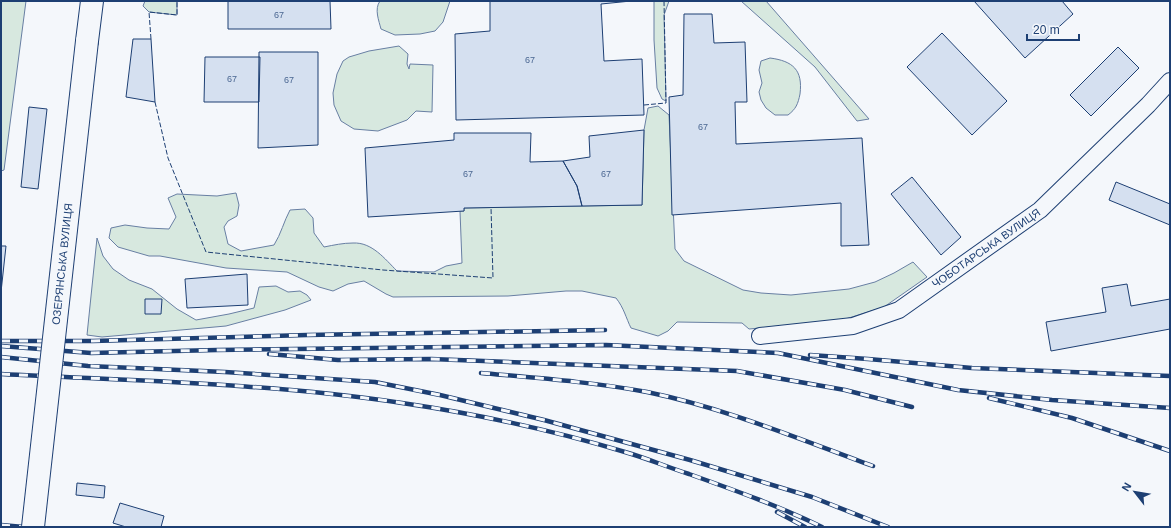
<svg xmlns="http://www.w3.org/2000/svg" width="1171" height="528" font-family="Helvetica,sans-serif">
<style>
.green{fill:#d7e8df;stroke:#687fa3}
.building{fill:#d5e0f0;stroke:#1d3f73}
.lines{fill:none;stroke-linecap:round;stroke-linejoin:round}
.street-casing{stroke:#1d3f73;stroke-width:18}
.primary-casing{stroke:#1d3f73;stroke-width:24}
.street{stroke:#f4f7fb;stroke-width:16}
.primary{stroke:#f4f7fb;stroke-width:22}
.rail-casing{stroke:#1d3f73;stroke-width:4.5}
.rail{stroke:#f4f7fb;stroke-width:3;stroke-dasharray:9;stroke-linecap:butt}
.primary-bridge-casing{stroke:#1d3f73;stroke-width:24;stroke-linecap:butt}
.primary-bridge{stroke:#f4f7fb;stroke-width:22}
.fence{stroke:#1d3f73;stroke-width:1;stroke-dasharray:5 2;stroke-linecap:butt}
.labels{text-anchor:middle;stroke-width:3;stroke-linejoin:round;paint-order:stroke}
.number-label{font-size:9px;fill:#4b6792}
.street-label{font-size:11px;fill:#1d3f73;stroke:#f4f7fb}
</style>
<rect width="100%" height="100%" fill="#f4f7fb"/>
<path class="green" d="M 1,1 L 26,1 L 4,170 L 1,171 Z
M 145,1 L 177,1 L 177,15 L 149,12 L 143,6 Z
M 380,1 L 450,1 L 443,22 L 435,31 L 420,34 L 395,35 L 381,29 C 379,21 374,9 380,1 Z
M 654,1 L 669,1 L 664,15 L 666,101 L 662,99 L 657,88 L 654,40 Z
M 741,1 L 766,1 L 869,119 L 857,121 L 815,67 Z
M 399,46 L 408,54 L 407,64 L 409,69 L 410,64 L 433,65 L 432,112 L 416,111 L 407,120 L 378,131 L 354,129 L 341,121 L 334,105 L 333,93 L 337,74 L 343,61 L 349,57 L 369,51 Z
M 770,58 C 793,61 803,70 800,94 C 798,104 796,109 788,115 L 775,115 L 766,108 L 761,100 L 759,92 L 762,83 L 759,70 L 761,61 Z
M 658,106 L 669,115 L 675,249 L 684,261 L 743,290 L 761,293 L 791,295 L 849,289 L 875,282 L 894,273 L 913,262 L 927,277 L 884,307 L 823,326 L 771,327 L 749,329 L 742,323 L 677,322 L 668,331 L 658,336 L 631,328 C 626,318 624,308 616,298 L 582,291 L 566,291 L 508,296 L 393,297 L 386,294 L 364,281 L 348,284 L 333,291 L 319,287 L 287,272 L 226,268 L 160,256 L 149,256 L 118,247 L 109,238 L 111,228 L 125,225 L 147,228 L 169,229 L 176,217 L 168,198 L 177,194 L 217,196 L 236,193 L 239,205 L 237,216 L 228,221 L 224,227 L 228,244 L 241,251 L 274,245 C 281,234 284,221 290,210 L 305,209 L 313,218 L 314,233 L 324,247 C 334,245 343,243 353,243 C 372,242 385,259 397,271 L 434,272 L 446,266 L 462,263 L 460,211 L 464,211 L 464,208 L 642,205 L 644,130 L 648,108 Z
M 97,238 L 103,256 L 113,269 L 129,280 L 152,289 L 177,309 L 196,320 L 229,314 L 254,308 L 259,287 L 276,286 L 288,292 L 300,291 L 307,295 L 311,300 L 285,310 L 226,326 L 102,337 L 87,335 Z"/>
<path class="building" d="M 228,1 L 330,1 L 331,29 L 228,29 Z
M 490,1 L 631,1 L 601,4 L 604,61 L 642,59 L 644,115 L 456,120 L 455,34 L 490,31 Z
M 974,1 L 1062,1 L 1073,14 L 1025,58 Z
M 684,14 L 712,14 L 714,43 L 745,42 L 747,102 L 735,102 L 736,144 L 862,138 L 869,245 L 841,246 L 841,203 L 672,215 L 669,97 L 683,95 Z
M 942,33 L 1007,101 L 972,135 L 907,67 Z
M 133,39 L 151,39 L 155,102 L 126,97 Z
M 1118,47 L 1139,68 L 1091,116 L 1070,95 Z
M 259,52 L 318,52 L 318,145 L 258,148 Z
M 205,57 L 260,57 L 259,102 L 204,102 Z
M 29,107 L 47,109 L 38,189 L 21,187 Z
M 644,130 L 642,205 L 582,206 L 577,186 L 563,161 L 590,157 L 589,136 Z
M 454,133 L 531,133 L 530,162 L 563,161 L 577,186 L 582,206 L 464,208 L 464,211 L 368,217 L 365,148 L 454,140 Z
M 912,177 L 961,237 L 941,255 L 891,194 Z
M 1116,182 L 1170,204 L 1170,225 L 1109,200 Z
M 1,246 L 6,246 L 1,292 Z
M 247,274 L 248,305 L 187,308 L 185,279 Z
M 1127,284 L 1131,306 L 1170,299 L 1170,329 L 1051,351 L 1046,322 L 1106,312 L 1102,288 Z
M 145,299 L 162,299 L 161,314 L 145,314 Z
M 77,483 L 105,486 L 104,498 L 76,495 Z
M 120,503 L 164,516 L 161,527 L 126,527 L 113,523 Z"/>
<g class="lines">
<defs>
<path id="street" d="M 760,336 L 853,326 L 899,310 L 1040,210 L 1148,105 L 1170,81"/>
<path id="primary" d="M 87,41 L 92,1"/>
</defs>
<use href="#street" class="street-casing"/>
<use href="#primary" class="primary-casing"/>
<use href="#street" class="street"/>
<use href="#primary" class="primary"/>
<defs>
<path id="rail" d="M 1,341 L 93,341 L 307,335 L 605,330
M 1,346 L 91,353 L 217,350 L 606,345 L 778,353 L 958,390 L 1052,400 L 1170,408
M 269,354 L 338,360 L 431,359 L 737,371 L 845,390 L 912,407
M 810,355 L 868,359 L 972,368 L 1170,376
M 1,357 L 88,366 L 225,372 L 375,382 L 440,395 L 544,420 L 690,460 L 812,497 L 888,527
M 481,373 C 537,378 593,382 647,392 C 725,408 799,439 873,466
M 1,374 C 135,381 269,383 402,403 C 477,414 552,430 625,452 C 646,458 667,467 689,474 C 734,490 779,506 822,527
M 989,398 L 1072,418 L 1170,451
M 777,512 L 805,527
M 1,525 L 24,527"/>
</defs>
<use href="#rail" class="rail-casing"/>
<use href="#rail" class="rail"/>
<defs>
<path id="primary-bridge" d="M 33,527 L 87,41"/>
</defs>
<use href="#primary-bridge" class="primary-bridge-casing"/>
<use href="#primary-bridge" class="primary-bridge"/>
<path class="fence" d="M 151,39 L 149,12 L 177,15 L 177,1
M 155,102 L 168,158 L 206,252 L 383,270 L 493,278 L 491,207
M 644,105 L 666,103 L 664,1"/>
</g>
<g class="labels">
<g class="number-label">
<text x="279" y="18">67</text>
<text x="530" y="63">67</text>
<text x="232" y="82">67</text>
<text x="289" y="83">67</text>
<text x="703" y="130">67</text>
<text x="468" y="177">67</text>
<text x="606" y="177">67</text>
</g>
<g class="street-label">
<text transform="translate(986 248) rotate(-35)" y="4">ЧОБОТАРСЬКА ВУЛИЦЯ</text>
<text transform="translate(62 264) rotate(-84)" y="4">ОЗЕРЯНСЬКА ВУЛИЦЯ</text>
</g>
</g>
<rect width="1171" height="528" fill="none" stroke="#1d3f73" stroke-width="4"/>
<g transform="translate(1135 492) rotate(301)" stroke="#f4f7fb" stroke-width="3" paint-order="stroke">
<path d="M0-3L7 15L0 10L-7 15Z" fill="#1d3f73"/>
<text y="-6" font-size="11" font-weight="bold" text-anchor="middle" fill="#1d3f73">N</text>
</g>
<path d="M1027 34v6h52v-6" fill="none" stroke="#1d3f73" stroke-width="2"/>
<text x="1033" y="34" font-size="12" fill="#1d3f73" stroke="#f4f7fb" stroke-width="3" paint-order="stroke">20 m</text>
</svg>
